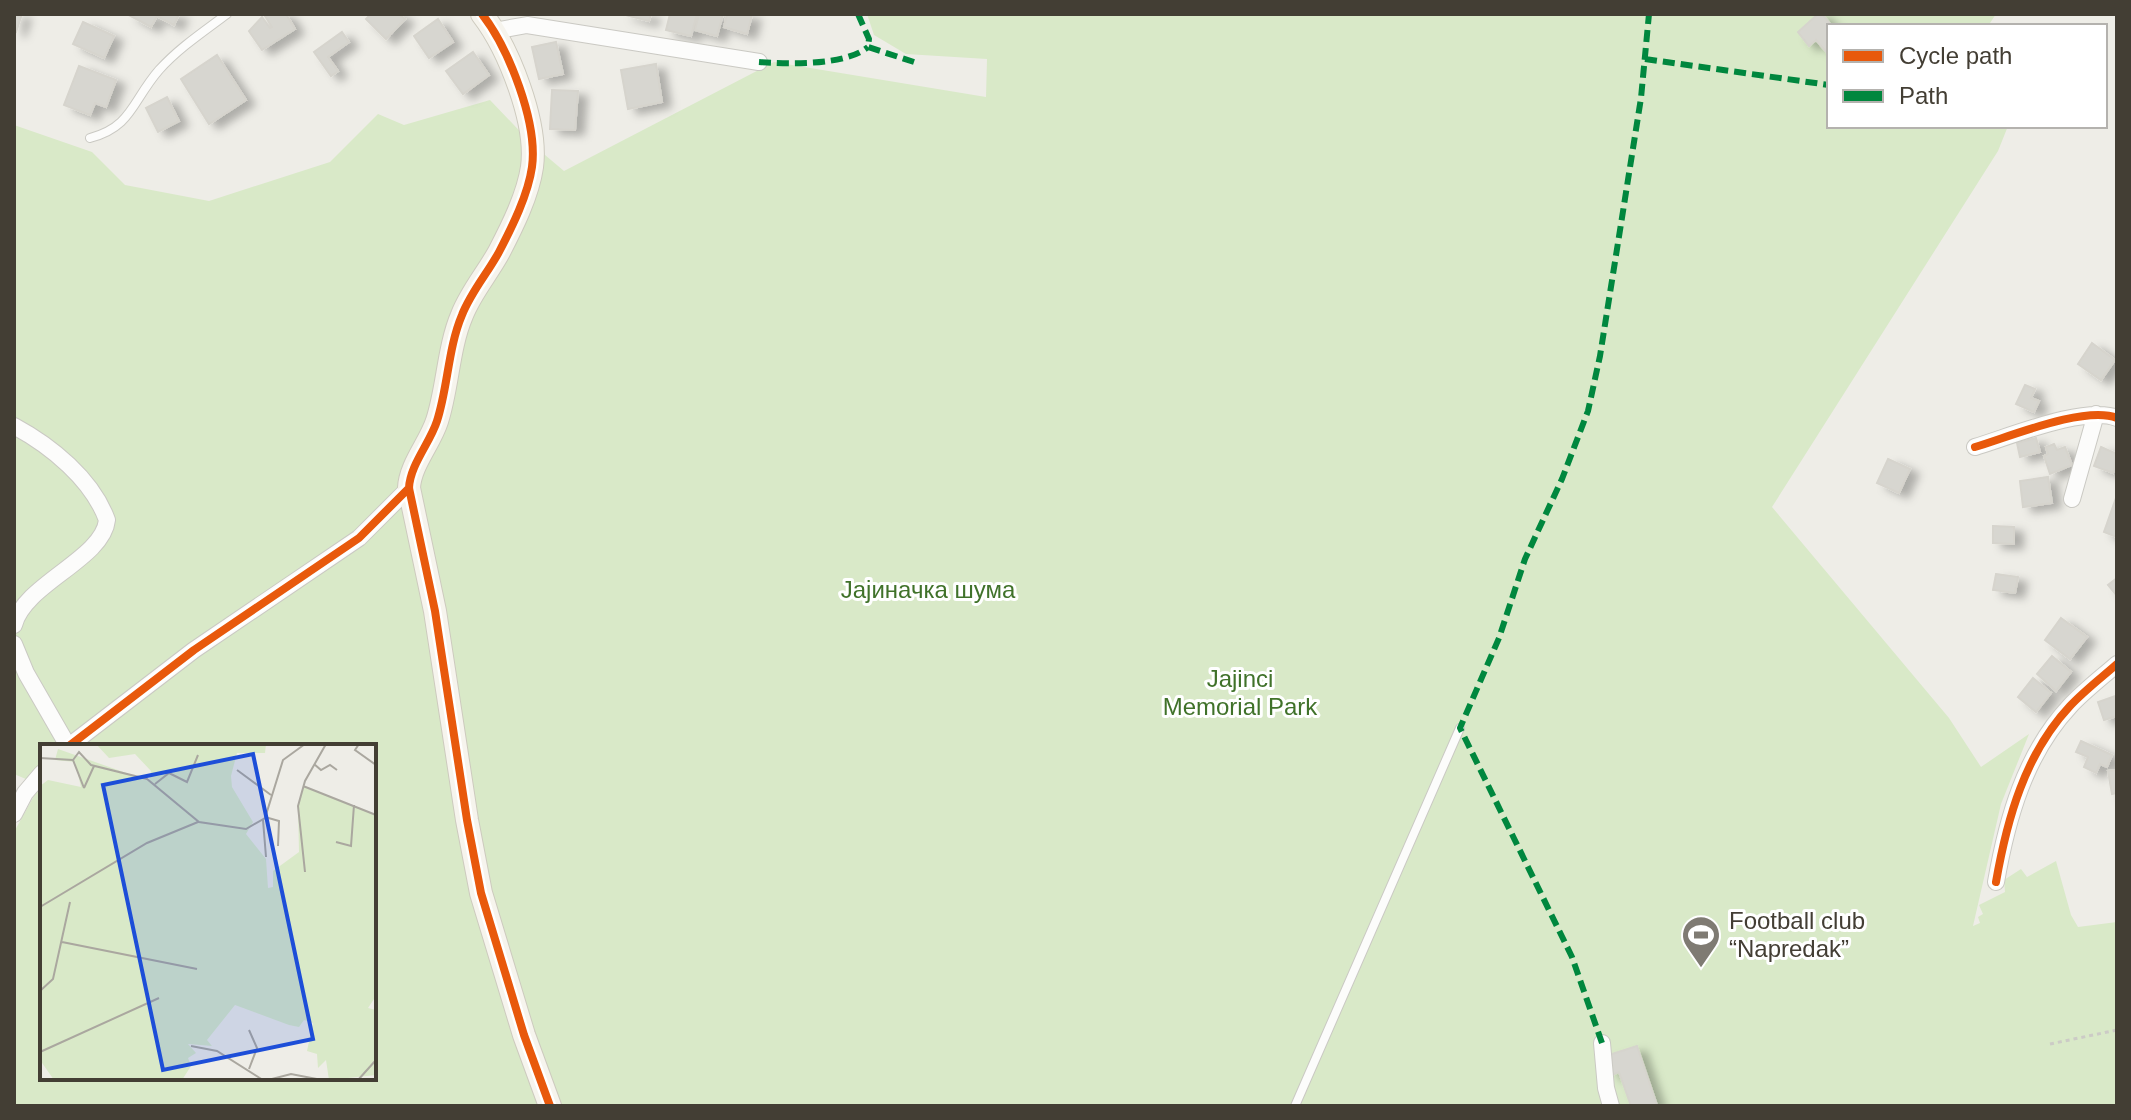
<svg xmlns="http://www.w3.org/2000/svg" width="2131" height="1120" font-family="Arial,sans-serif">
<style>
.green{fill:#d9e9c8;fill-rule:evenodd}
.building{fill:#d7d6d0;stroke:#d6d4cd;stroke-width:2;filter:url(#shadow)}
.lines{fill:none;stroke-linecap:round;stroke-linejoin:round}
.lane-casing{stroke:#cac9c3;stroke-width:10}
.street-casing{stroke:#cac9c3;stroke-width:18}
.secondary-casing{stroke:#cdcabe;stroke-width:24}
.path{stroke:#cccbc6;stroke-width:3;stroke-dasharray:4 4;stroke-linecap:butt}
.lane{stroke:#fcfcfb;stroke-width:8}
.street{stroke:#fcfcfb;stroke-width:16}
.secondary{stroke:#f6f4ed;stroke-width:22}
.quiet{stroke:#00873e;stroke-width:6;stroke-dasharray:12 6;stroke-linecap:butt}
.cycleway-casing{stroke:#fff;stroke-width:13}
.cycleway{stroke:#e8590c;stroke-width:8}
.labels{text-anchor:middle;stroke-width:6;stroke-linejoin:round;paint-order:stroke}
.park-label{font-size:24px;fill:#40722a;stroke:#fff}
.poi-label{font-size:24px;fill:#433e34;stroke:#fff;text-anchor:start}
.inset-road{fill:none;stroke:#aaa79f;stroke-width:2}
.view{fill:#1d4ed8;fill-opacity:0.15;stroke:#1d4ed8;stroke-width:4}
.inset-edge{fill:none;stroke:#433e34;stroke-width:4}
</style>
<defs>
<filter id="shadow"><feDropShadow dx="9" dy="5" stdDeviation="4" flood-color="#0004"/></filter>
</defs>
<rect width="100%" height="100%" fill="#eeede7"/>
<path class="green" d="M 867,14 L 1996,14 L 1988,26 L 1829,26 L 1829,126 L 2008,126 L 1998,151 L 1772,507 L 1949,718 L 1981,767 L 2029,734 L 2001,804 L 1973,926 L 1980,923 L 1978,917 L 1983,914 L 1979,905 L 2005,892 L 2004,880 L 2021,869 L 2027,877 L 2056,861 L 2071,915 L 2078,927 L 2117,922 L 2117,1106 L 14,1106 L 14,832 L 40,785 L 14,774 L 14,125 L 92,152 L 125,185 L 209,201 L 330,162 L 378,114 L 404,125 L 490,100 L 532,144 L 564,171 L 774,62 L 986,97 L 987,59 L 906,54 L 874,35 ZM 42,746 L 374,746 L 374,1078 L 42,1078 Z"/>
<path class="building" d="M 14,14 L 22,14 L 16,32 L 14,31 Z
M 127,14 L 179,14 L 174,25 L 157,16 L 151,27 Z
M 270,14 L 286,14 L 295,29 L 262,50 L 249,31 L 262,17 L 270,28 L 272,27 L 265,16 Z
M 371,14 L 399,14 L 405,19 L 386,39 L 366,19 Z
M 622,14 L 651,14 L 649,21 Z
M 670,14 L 697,14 L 691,36 L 666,30 Z
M 699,14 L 723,14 L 717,36 L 695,30 Z
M 727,14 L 752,15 L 747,34 L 724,27 Z
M 1818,14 L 1822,14 L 1832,26 L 1829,26 L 1829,55 L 1816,40 L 1809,46 L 1798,32 Z
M 438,19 L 453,42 L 429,58 L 414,36 Z
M 83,22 L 114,36 L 104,58 L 73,44 Z
M 342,32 L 349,42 L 328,57 L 338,71 L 331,76 L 314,52 Z
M 556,42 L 563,74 L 539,79 L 532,47 Z
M 473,52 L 489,75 L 463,94 L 446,71 Z
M 217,55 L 246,100 L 209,124 L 181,79 Z
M 656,64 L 662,102 L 628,109 L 621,70 Z
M 79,66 L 116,80 L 106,107 L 95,103 L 90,115 L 64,105 Z
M 552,90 L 578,91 L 575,130 L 550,129 Z
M 167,97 L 179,121 L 158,132 L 146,108 Z
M 2092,343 L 2115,360 L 2101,380 L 2078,364 Z
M 2025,385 L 2035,389 L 2031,398 L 2039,401 L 2034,412 L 2016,404 Z
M 2036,438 L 2040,452 L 2020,457 L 2017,443 Z
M 2054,444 L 2057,450 L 2065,447 L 2072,465 L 2050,474 L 2044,456 L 2048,454 L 2046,447 Z
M 2101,447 L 2117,454 L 2113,473 L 2094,466 Z
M 1888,459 L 1910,469 L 1899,493 L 1877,483 Z
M 2048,477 L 2052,503 L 2023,507 L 2020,481 Z
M 2117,495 L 2117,537 L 2104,532 Z
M 1993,526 L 2014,527 L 2014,544 L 1993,543 Z
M 1996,574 L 2018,577 L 2015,593 L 1993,590 Z
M 2117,578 L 2117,596 L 2108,585 Z
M 2061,618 L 2087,637 L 2070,659 L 2045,640 Z
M 2052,656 L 2071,672 L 2056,691 L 2037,674 Z
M 2033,678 L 2051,693 L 2036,712 L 2018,697 Z
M 2115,696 L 2117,716 L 2104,720 L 2098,702 Z
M 2081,741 L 2112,755 L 2107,767 L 2100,764 L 2096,773 L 2084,767 L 2088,757 L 2076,752 Z
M 2117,770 L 2117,793 L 2112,794 L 2108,771 Z
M 1637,1046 L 1657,1105 L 1655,1106 L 1631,1106 L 1619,1072 L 1612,1075 L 1606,1056 Z"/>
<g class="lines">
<defs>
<path id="lane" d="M 90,138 C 132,127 132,101 159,70 C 179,48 203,32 227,14
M 1295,1106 L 1460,728"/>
<path id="street" d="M 494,31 L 527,25 L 759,62
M 14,426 C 51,446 92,479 107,520 C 103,559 24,584 14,625
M 1975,447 C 2009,437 2085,405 2117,418
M 2072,499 L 2096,414
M 14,644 L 26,673 L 68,746
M 69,746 L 194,650 L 359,538 L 409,488
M 14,814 L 25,793 L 42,773
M 1996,882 C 2007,819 2025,754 2070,706 C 2084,691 2101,678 2117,664
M 1602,1043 L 1606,1088 L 1611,1106"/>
<path id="secondary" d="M 482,14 C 509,49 538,123 532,167 C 528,195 512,227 499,252 C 487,274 471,292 462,315 C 448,348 448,387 437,421 C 430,443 410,465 409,488 L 435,611 L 467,820 L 481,893 L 524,1035 L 550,1106"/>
</defs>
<use href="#lane" class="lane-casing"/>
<use href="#street" class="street-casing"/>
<use href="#secondary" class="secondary-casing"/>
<path class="path" d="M 2050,1044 L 2117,1030"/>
<use href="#lane" class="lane"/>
<use href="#street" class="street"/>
<use href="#secondary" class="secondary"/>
<path class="quiet" d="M 858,14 L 869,39 L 868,47 L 914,62
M 1645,59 L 1829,85
M 759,62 C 788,64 845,66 868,47
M 1602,1043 L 1572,957 L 1460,728 L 1499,638 L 1525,559 L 1562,479 L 1588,411 L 1600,356 L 1641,98 L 1649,14"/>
<defs>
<path id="cycleway" d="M 482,14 C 509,49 538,123 532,167 C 528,195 512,227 499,252 C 487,274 471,292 462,315 C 448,348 448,387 437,421 C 430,443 410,465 409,488 L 435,611 L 467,820 L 481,893 L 524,1035 L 550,1106
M 1975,447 C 2009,437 2085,405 2117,418
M 69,746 L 194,650 L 359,538 L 409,488
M 1996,882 C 2007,819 2025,754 2070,706 C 2084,691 2101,678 2117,664"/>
</defs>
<use href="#cycleway" class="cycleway-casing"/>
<use href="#cycleway" class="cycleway"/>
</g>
<defs>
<symbol id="stadium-pin" viewBox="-11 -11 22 30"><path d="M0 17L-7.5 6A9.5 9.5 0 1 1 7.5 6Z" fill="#7f7b73" stroke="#fff"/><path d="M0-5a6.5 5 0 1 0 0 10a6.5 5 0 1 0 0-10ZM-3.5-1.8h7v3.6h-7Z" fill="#fff"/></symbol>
</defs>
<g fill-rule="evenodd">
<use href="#stadium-pin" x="1679" y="913" width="44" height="60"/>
</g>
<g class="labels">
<g class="park-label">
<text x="928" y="598">Јајиначка шума</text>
<text x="1240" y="687">Jajinci<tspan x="1240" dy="28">Memorial Park</tspan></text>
</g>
<g class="poi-label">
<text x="1729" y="929">Football club<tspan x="1729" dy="28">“Napredak”</tspan></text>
</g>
</g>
<g transform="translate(40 744)">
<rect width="336" height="336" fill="#eeede7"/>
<path d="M 56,0 L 226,0 L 225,9 L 197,9 L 191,32 L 192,43 L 213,78 L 206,90 L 226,115 L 228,144 L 233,143 L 233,127 L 259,108 L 258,62 L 264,43 L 336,71 L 336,252 L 328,264 L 336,266 L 336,331 L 289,336 L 286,316 L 278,324 L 277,310 L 267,307 L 273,279 L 264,276 L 259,283 L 249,281 L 195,261 L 167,296 L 172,302 L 148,300 L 156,309 L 148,314 L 151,322 L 142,336 L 14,336 L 0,316 L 0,42 L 8,36 L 41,43 L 35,18 L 15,16 L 18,5 L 109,37 L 111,27 L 95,10 L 69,14 Z" fill="#d9e9c8"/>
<path class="inset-road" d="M 319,0 L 315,6 L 336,21M 0,14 L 33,16M 33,16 L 39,8 L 51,21 L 107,35 L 159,78 L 206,85 L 225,74 L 243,16 L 265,0M 33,16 L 44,44M 274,20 L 281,26 L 290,21 L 297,26M 197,26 L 231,51M 115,40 L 129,29 L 147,38 L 158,11M 263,42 L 336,71M 44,44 L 54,22M 225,73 L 239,77 L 238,102M 223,76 L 226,113M 296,98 L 311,102 L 314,61M 265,128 L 258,62 L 265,37 L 286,0M 0,163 L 107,99 L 158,78M 22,198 L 157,225M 0,247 L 13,235 L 30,158M 151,302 L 177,307 L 223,336M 0,308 L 119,254M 209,325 L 217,304 L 209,286M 228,336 L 251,330 L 282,336M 318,336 L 336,316"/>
<path class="view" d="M 213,10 L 273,295 L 123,326 L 63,41 Z"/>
<rect width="336" height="336" class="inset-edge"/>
</g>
<rect width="2131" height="1120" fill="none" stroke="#433e34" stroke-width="32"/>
<rect x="1827" y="24" width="280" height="104" fill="#ffffff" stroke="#b4b2ae" stroke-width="2"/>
<rect x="1843" y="50" width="40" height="12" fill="#e8590c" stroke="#b4b2ae" stroke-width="2"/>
<text x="1899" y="64" font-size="24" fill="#433e34">Cycle path</text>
<rect x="1843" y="90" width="40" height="12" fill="#00873e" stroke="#b4b2ae" stroke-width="2"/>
<text x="1899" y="104" font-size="24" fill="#433e34">Path</text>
</svg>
